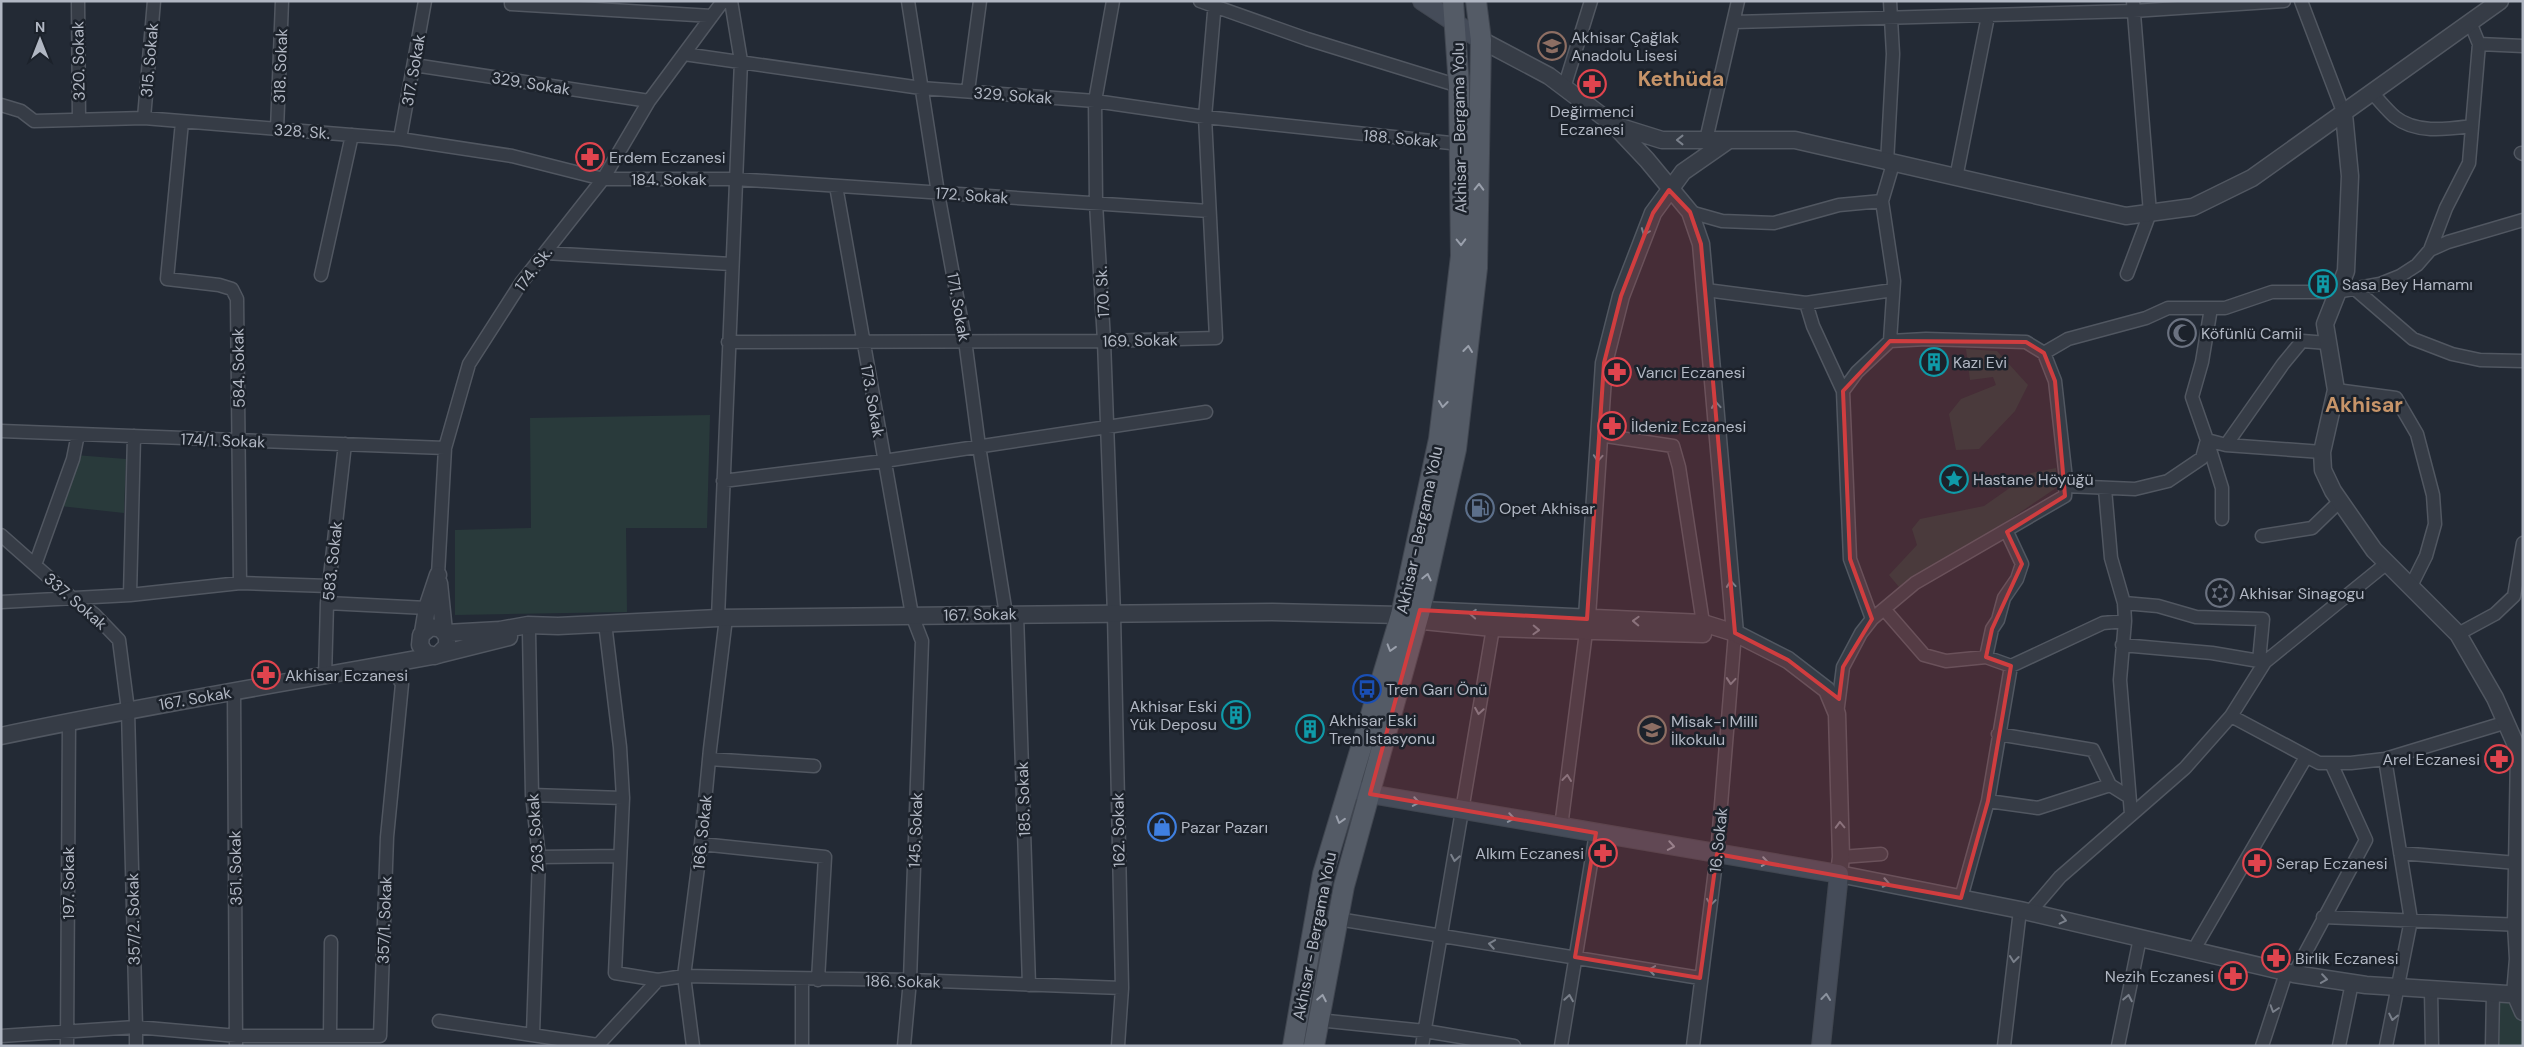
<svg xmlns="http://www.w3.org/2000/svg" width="2524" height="1047" font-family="'DM Sans',sans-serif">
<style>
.green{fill:#293a3b}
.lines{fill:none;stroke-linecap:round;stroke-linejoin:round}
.minor-casing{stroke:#515761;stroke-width:15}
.tertiary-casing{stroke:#515761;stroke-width:19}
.secondary-casing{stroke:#404650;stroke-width:20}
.primary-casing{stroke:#404650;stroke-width:22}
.minor{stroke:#363c46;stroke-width:12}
.tertiary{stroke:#363c46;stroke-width:16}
.secondary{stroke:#454c59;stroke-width:18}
.primary{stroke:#545b66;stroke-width:20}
.oneway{stroke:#7a808b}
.oneway2{stroke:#9aa0ac}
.oneway3{stroke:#8b929e}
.marked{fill:#d03d3f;fill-opacity:0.2;stroke:#d03d3f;stroke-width:4;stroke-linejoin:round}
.labels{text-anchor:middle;stroke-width:5;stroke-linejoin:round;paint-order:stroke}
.poi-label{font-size:16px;fill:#b1b7c3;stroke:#1c222b;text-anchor:start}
.street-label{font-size:16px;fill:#b1b7c3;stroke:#1c222b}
.district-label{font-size:21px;font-weight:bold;fill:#c69469;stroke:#1c222b}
</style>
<rect width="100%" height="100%" fill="#232a35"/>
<path class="green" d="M 1966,349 L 1997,351 L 2028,385 L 2015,411 L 1979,449 L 1956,450 L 1949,414 L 1961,399 L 1996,385 L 1993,377 L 1970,380 Z
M 710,415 L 707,528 L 626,528 L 627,612 L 455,615 L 455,530 L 531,528 L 530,418 Z
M 75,455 L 126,459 L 124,513 L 60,506 Z
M 2056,468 L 2056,488 L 1972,545 L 1899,587 L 1889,575 L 1917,545 L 1912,529 L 1920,519 L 1984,506 L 2031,473 Z
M 2499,1002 L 2512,1002 L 2523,1025 L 2523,1046 L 2499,1046 Z"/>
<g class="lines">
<defs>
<path id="minor" d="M 78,1 L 79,120
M 511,1 L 511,4 L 712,16
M 908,1 L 938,193 L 965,340 L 979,446 L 1006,614
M 1113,1 L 1095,101 L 1096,203 L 1104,341 L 1114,614 L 1122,988 L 1118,1046
M 1200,1 L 1307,39 L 1459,86
M 2301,1 L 2344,114
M 1734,22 L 2133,11 L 2284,1
M 2479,44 L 2523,46
M 684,54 L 921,88 L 1095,101 L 1205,117 L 1460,144
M 414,65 L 649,101
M 1564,88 L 1591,1
M 968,91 L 980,1
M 2373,94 C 2380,101 2387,110 2395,117 C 2416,134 2448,129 2472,126
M 1,105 L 21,111 L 34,121 L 144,118 L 400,139 L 512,156 L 603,179 L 735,179 L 1209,211
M 144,118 L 154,1
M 182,122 L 167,279 L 219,285 L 232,289 L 237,299 L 240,583 L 329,586
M 277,130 L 282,1
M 400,139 L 425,1
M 1706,140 L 1738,1
M 2521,153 L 2523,154
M 1887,163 L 1893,54 L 1890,1
M 1956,178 L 1988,16
M 836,186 L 912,615 L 922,641 L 910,980 L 904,1046
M 1690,212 L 1722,221 L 1774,223 L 1839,205 L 1882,201
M 2430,250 L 2446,208 L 2469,163 L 2479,44 L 2470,22
M 545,253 L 731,264
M 2127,274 L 2150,213 L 2133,1
M 321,275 L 352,135
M 2355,289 L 2413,339 L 2452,354 L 2480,360 L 2523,361
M 1706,290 L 1806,303 L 1893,290
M 1806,303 L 1813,326 L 1843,391
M 1890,341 L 1894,281 L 1882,201 L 1893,164
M 728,342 L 1104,341 L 1216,338 L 1205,117 L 1215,1
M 2044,353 L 2068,339 L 2146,318 L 2168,308 L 2225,308 L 2272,292 L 2336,292 L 2380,284 L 2400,276 L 2417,265 L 2430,250 L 2448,242 L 2523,220
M 2336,390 L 2396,398 L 2417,434 L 2433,495 L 2435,524 L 2426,556 L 2411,586
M 1,431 L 445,448
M 1599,435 L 1673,446 L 1679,467 L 1703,623
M 2207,440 L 2226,445 L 2322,452
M 2207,440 L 2222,488 L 2222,519
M 2226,445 L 2283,364 L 2302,341 L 2328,343
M 723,481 L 884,461 L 1206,412
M 2066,486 L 2135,489 L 2168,481 L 2202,458 L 2207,440 L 2192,397 L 2202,362 L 2211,308
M 2105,489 L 2111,558 L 2124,603 L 2125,621 L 2120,680 L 2131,814
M 1,535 L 71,597 L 94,614 L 119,640 L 128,710 L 136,1027 L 237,1036 L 380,1036 L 387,837 L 402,684 L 390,665
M 2262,536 L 2312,528 L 2340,501
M 35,565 L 73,459 L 78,434
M 438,575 L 445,448 L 469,364 L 521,283 L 603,179 L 649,101 L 723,1
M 130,595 L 134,436
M 1,602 L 130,595 L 240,583
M 327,603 L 427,608
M 2124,603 L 2158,606 L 2196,617 L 2263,619 L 2259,661
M 1884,609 L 1924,655 L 1946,661 L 1986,657 L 2011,666 L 2103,623 L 2125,621
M 1017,614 L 1029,985
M 718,618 L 741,61 L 731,1
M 605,623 L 620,747 L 623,798 L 615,973 L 658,980
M 529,632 L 532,795 L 539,857 L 533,1034
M 2458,634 L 2495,614 L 2514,596 L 2523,543
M 2122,645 L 2212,653 L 2265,662
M 1986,657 L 1992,629 L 1998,620 L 2004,598 L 2017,579 L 2022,564 L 2007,532
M 325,677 L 327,603 L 345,444
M 234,691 L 236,1046
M 1837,714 L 1843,667 L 1861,633 L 1872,619 L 1915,583 L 2065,496 L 2066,479 L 2055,381 L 2044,353 L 2026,342 L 1926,339 L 1890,341 L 1857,372 L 1843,391 L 1850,559 L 1872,619
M 2231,716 L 2319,763 L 2351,763 L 2385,759 L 2507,722
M 1998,734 L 2093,750 L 2110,785 L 2129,797
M 709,759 L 814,766
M 2385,759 L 2411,920 L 2386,1046
M 532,795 L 623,798
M 1988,801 L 2038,808 L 2110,785
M 1561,827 L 1586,632
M 701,844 L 825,857 L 818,980
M 2400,853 L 2517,863
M 539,857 L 620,856
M 1841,857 L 1881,854
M 1961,898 L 1988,801 L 2011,666
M 2030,912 L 2060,877 L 2185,768 L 2231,716 L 2265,662 L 2387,563
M 2323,917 L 2523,925
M 1338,919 L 1700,978
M 2193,951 L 2306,757
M 2294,974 L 2366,840 L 2331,763
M 2431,990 L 2432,1046
M 1318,1020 L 1425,1031 L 1514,1046
M 439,1021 L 598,1045
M 330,1035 L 331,942
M 1,1036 L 136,1027 L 136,1046
M 67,1046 L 69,721
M 597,1046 L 658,980 L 684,976 L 910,980 L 1122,988
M 693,1046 L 684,976 L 701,844 L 710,749 L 726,618
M 802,1046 L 802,979
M 1422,1046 L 1493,628
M 1561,1046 L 1596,833
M 1693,1046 L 1717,854 L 1735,633
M 2004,1046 L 2020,910
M 2118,1046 L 2140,938
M 2262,1046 L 2286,973
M 2339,1046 L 2352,983
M 2492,1046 L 2493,993"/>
<path id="tertiary" d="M 1481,40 L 1549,76 L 1614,125 L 1647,160 L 1690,212 L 1701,244 L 1735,633
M 2344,114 L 2350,176 L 2346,271 L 2325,324 L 2336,390 L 2322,452 L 2323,470 L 2333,491 L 2374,550 L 2458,634 L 2495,698 L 2519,752 L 2516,924 L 2518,959 L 2515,994 L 2523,1012
M 1614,125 L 1662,140 L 1795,140 L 2126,216 L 2193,207 L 2252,178 L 2500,1
M 439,583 L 444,631
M 1423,621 L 1493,628 L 1703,634
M 423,632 L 427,608 L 438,575
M 1586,632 L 1604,363 L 1621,296 L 1653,213 L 1683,172 L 1729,140
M 446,633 L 500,630 L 528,625 L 558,626 L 718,618 L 1272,612 L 1401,615 L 1420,610 L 1703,623 L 1735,633 L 1788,660 L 1827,690 L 1837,714 L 1841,857 L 1839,874 L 2020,910 L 2294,974 L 2366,985 L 2523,995
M 441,654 L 509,637
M 1,736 C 146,705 292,682 438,655 L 447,646 L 447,636 L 441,629 L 431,627 L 421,635 L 420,645 L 425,653 L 435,656"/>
<path id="secondary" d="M 1422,1 L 1481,40
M 1350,788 L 1370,794 L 1839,874 L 1821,1046"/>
<path id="primary" d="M 1293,1046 L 1323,874 L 1401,615 L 1439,439 L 1461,256 L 1459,86 L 1453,1
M 1314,1046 L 1344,886 L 1420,610 L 1456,449 L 1477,268 L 1481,40 L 1476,1"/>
</defs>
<use href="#minor" class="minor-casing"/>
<use href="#tertiary" class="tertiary-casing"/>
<use href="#secondary" class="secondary-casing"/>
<use href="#primary" class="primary-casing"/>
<use href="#minor" class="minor"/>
<use href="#tertiary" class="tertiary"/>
<use href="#secondary" class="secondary"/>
<use href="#primary" class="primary"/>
</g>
<defs><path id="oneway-chevron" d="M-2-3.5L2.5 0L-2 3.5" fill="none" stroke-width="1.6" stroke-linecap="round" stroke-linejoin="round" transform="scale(1.25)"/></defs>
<g class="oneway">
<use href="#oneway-chevron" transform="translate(1680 140) rotate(180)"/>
<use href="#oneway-chevron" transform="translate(1645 232) rotate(111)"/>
<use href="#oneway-chevron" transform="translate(1716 405) rotate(-95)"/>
<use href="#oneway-chevron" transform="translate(1598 458) rotate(94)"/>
<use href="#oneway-chevron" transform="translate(1731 584) rotate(-95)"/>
<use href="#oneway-chevron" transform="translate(1473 614) rotate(-176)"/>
<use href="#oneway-chevron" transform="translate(1636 621) rotate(-178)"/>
<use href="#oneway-chevron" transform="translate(1536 630) rotate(2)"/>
<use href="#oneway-chevron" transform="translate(1731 681) rotate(95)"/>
<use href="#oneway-chevron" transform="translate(1479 711) rotate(99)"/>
<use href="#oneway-chevron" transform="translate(1567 778) rotate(-83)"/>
<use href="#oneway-chevron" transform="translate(1840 825) rotate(-92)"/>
<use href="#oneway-chevron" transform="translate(1455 858) rotate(100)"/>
<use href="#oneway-chevron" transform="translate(1886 883) rotate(11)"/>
<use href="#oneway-chevron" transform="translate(1711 902) rotate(98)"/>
<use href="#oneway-chevron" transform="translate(2063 920) rotate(13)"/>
<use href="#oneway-chevron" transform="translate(1492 944) rotate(-171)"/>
<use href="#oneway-chevron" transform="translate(2014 959) rotate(97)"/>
<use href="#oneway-chevron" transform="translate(1652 970) rotate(-171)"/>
<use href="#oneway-chevron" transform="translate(2324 979) rotate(8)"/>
<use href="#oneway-chevron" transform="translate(1569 998) rotate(-81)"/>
<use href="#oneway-chevron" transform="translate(2128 998) rotate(-79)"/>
<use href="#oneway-chevron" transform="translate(2274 1009) rotate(108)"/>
<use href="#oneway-chevron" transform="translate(2393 1017) rotate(102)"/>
</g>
<g class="oneway2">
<use href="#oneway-chevron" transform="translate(1479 187) rotate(-89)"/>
<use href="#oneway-chevron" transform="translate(1461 242) rotate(89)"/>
<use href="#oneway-chevron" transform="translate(1468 349) rotate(-83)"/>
<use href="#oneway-chevron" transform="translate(1443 404) rotate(97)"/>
<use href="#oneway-chevron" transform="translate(1427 577) rotate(-77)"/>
<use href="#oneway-chevron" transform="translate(1391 648) rotate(107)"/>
<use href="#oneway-chevron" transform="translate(1340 820) rotate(107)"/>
<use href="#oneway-chevron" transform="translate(1322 998) rotate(-79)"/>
</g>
<g class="oneway3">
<use href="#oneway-chevron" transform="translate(1416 802) rotate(10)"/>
<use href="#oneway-chevron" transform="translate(1511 818) rotate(10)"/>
<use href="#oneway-chevron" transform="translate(1671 846) rotate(10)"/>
<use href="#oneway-chevron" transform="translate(1765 862) rotate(9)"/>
<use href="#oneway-chevron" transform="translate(1826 997) rotate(-84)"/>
</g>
<path class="marked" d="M 1669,190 L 1690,212 L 1701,244 L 1735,633 L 1788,660 L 1839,699 L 1843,667 L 1872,619 L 1850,559 L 1843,391 L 1890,341 L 2026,342 L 2044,353 L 2055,381 L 2065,496 L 2007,532 L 2022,564 L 1992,629 L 1986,657 L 2011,666 L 1988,801 L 1961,898 L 1717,854 L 1700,978 L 1575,957 L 1596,833 L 1370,794 L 1420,610 L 1587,619 L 1604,363 L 1621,296 L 1653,213 Z"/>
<defs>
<symbol id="school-ring" viewBox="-11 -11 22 22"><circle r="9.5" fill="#1c222b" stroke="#8d6e63" stroke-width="1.5"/><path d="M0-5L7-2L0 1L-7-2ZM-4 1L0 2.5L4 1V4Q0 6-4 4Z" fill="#8d6e63"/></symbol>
<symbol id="pharmacy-ring" viewBox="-11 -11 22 22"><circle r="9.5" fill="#1c222b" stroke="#e0444e" stroke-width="1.5"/><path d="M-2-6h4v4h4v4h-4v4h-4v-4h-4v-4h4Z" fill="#e0444e"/></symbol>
<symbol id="building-ring" viewBox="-11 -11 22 22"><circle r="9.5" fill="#1c222b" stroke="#0f9aa8" stroke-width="1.5"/><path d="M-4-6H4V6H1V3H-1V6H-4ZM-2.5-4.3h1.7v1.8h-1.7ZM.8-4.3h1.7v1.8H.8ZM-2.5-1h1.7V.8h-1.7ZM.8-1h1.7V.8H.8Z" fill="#0f9aa8"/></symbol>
<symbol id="mosque-ring" viewBox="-11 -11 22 22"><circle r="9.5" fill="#1c222b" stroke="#6b7280" stroke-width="1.5"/><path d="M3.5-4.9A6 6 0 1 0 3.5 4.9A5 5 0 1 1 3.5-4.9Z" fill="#6b7280"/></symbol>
<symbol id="sight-ring" viewBox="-11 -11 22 22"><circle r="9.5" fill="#1c222b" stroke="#0f9aa8" stroke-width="1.5"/><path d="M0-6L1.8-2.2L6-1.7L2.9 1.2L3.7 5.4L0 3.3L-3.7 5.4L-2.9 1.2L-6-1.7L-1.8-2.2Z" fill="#0f9aa8"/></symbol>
<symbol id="fuel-ring" viewBox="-11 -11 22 22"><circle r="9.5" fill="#1c222b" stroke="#5c6f8a" stroke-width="1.5"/><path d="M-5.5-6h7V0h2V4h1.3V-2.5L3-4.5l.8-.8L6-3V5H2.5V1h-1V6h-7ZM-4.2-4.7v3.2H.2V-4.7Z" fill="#5c6f8a"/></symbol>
<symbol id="synagogue-ring" viewBox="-11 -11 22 22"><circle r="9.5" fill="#1c222b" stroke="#6b7280" stroke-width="1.5"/><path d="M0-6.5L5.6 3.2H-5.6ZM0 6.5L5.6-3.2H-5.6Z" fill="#6b7280"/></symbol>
<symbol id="bus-ring" viewBox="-11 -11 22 22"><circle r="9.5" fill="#1c222b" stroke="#1a4fb4" stroke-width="1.5"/><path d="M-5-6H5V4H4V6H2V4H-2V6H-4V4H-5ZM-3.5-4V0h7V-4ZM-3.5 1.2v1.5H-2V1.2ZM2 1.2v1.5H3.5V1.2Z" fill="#1a4fb4"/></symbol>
<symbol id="shop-ring" viewBox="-11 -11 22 22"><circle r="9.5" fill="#1c222b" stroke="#3f7fe0" stroke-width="1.5"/><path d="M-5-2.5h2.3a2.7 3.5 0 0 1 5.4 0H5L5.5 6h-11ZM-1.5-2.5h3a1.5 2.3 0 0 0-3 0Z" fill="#3f7fe0"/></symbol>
</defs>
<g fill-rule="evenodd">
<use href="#school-ring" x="1536" y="30" width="32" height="32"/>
<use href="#pharmacy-ring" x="1576" y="68" width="32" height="32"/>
<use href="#pharmacy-ring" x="574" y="141" width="32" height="32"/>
<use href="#building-ring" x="2307" y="268" width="32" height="32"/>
<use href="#mosque-ring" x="2166" y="317" width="32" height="32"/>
<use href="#building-ring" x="1918" y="346" width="32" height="32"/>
<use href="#pharmacy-ring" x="1601" y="356" width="32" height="32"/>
<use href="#pharmacy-ring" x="1596" y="410" width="32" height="32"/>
<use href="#sight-ring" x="1938" y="463" width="32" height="32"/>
<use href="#fuel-ring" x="1464" y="492" width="32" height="32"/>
<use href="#synagogue-ring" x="2204" y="577" width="32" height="32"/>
<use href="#pharmacy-ring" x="250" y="659" width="32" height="32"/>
<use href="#bus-ring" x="1351" y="673" width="32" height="32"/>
<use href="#building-ring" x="1220" y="699" width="32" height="32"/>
<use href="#building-ring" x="1294" y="713" width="32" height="32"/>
<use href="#school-ring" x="1636" y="714" width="32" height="32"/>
<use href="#pharmacy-ring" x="2483" y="743" width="32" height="32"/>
<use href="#shop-ring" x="1146" y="811" width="32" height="32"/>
<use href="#pharmacy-ring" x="1587" y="837" width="32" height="32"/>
<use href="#pharmacy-ring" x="2241" y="847" width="32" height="32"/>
<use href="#pharmacy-ring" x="2260" y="942" width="32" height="32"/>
<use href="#pharmacy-ring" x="2217" y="960" width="32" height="32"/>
</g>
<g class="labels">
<g class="poi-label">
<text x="1571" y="43">Akhisar Çağlak<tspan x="1571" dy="18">Anadolu Lisesi</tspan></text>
<text x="1592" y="117" text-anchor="middle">Değirmenci<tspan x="1592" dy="18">Eczanesi</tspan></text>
<text x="609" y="163">Erdem Eczanesi</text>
<text x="2342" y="290">Sasa Bey Hamamı</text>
<text x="2201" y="339">Köfünlü Camii</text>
<text x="1953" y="368">Kazı Evi</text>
<text x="1636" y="378">Varıcı Eczanesi</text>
<text x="1631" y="432">İldeniz Eczanesi</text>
<text x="1973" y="485">Hastane Höyüğü</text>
<text x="1499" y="514">Opet Akhisar</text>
<text x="2239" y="599">Akhisar Sinagogu</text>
<text x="285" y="681">Akhisar Eczanesi</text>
<text x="1386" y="695">Tren Garı Önü</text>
<text x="1217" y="712" text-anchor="end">Akhisar Eski<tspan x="1217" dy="18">Yük Deposu</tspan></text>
<text x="1329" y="726">Akhisar Eski<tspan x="1329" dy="18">Tren İstasyonu</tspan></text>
<text x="1671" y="727">Misak-ı Milli<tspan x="1671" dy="18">İlkokulu</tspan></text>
<text x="2480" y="765" text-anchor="end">Arel Eczanesi</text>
<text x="1181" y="833">Pazar Pazarı</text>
<text x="1584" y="859" text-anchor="end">Alkım Eczanesi</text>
<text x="2276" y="869">Serap Eczanesi</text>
<text x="2295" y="964">Birlik Eczanesi</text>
<text x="2214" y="982" text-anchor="end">Nezih Eczanesi</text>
</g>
<g class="street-label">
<text transform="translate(149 60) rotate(-85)" y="6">315. Sokak</text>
<text transform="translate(78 61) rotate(-91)" y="6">320. Sokak</text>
<text transform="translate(280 66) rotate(-88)" y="6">318. Sokak</text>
<text transform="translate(413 70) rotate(-80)" y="6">317. Sokak</text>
<text transform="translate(531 83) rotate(9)" y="6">329. Sokak</text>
<text transform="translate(1013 95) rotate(4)" y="6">329. Sokak</text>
<text transform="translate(1459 128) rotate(-91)" y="6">Akhisar - Bergama Yolu</text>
<text transform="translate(302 131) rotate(4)" y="6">328. Sk.</text>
<text transform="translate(1401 138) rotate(5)" y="6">188. Sokak</text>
<text x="669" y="185">184. Sokak</text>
<text transform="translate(972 195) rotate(4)" y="6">172. Sokak</text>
<text transform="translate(533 269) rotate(-53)" y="6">174. Sk.</text>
<text transform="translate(1102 292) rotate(-93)" y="6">170. Sk.</text>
<text transform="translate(959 307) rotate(80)" y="6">171. Sokak</text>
<text transform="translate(1140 340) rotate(-1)" y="6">169. Sokak</text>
<text transform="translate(238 368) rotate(-91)" y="6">584. Sokak</text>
<text transform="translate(873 401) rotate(80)" y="6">173. Sokak</text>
<text transform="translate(223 440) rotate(2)" y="6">174/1. Sokak</text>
<text transform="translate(1419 530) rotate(-78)" y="6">Akhisar - Bergama Yolu</text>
<text transform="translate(332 561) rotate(-84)" y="6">583. Sokak</text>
<text transform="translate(76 601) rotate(41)" y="6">337. Sokak</text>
<text transform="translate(980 614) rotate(-1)" y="6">167. Sokak</text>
<text transform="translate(195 698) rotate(-10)" y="6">167. Sokak</text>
<text transform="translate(1023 799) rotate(-92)" y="6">185. Sokak</text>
<text transform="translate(915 830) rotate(-88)" y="6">145. Sokak</text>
<text transform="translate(1118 830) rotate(-91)" y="6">162. Sokak</text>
<text transform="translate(702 832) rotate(-84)" y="6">166. Sokak</text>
<text transform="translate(535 833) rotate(-94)" y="6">263. Sokak</text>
<text transform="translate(1718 840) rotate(-84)" y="6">16. Sokak</text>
<text transform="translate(235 868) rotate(-91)" y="6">351. Sokak</text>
<text transform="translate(68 883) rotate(-90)" y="6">197. Sokak</text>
<text transform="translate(133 919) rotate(-91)" y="6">357/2. Sokak</text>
<text transform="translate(384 920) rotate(-88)" y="6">357/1. Sokak</text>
<text transform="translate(1314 936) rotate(-79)" y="6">Akhisar - Bergama Yolu</text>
<text transform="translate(903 981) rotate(1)" y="6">186. Sokak</text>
</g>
<g class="district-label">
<text x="1681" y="86">Kethüda</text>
<text x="2364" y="412">Akhisar</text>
</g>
</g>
<rect width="2524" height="1047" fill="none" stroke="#b1b7c3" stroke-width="5"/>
<g transform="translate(40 40)" stroke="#1c222b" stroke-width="4" paint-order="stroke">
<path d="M0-4L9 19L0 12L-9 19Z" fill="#b1b7c3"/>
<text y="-8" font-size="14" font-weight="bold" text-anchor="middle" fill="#b1b7c3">N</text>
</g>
</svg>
